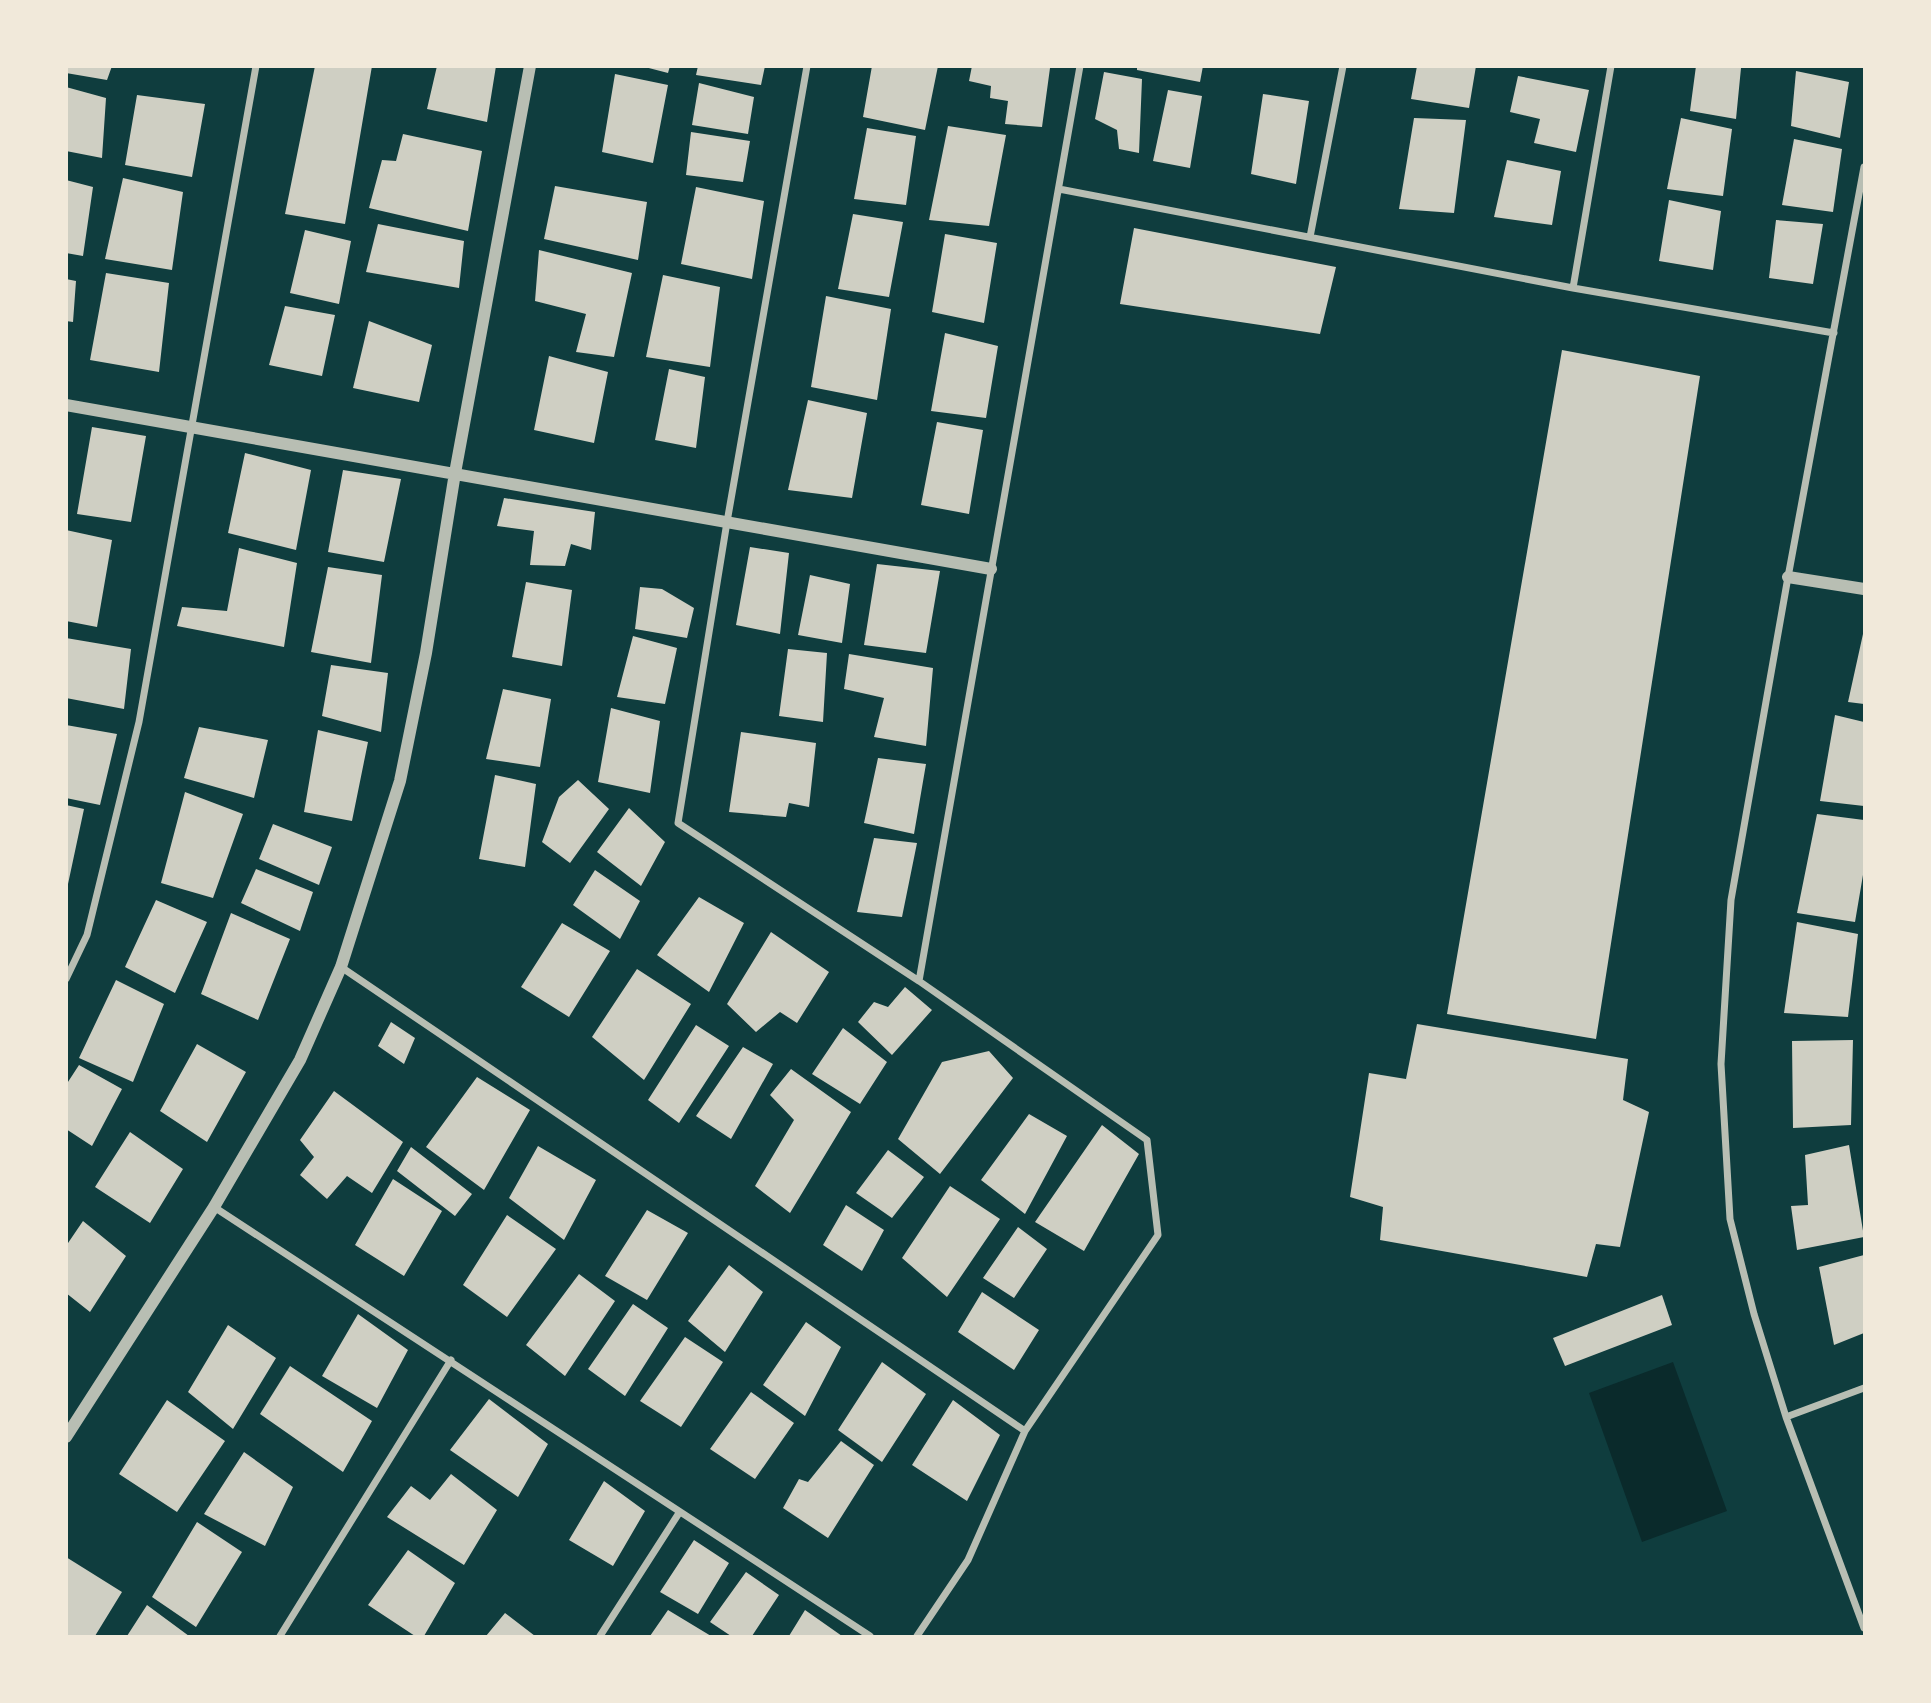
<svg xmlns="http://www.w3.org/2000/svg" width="1931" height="1703" font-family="'Fira Sans',sans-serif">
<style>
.water{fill:#0a2a2b}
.building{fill:#cfcfc3}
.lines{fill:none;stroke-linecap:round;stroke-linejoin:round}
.minor{stroke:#b8beb3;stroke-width:7}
.tertiary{stroke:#b8beb3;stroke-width:12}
</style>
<rect width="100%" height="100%" fill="#0f3d3e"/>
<path class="water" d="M 1673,1362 L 1727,1511 L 1642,1542 L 1589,1393 Z"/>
<path class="building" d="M 66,66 L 112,66 L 107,80 L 66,73 Z
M 315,66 L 372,66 L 345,224 L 285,214 Z
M 437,66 L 496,66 L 487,122 L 427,109 Z
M 641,66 L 670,66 L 668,73 Z
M 698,66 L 765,66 L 761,85 L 696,75 Z
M 872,66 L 938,66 L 925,130 L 863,117 Z
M 972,66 L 1050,68 L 1042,127 L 1005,124 L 1008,101 L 990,98 L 991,86 L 969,81 Z
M 1137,66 L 1203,66 L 1200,82 L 1137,70 Z
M 1417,66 L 1476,66 L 1469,108 L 1411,99 Z
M 1696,66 L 1741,68 L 1736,119 L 1690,111 Z
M 1796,71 L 1849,82 L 1840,138 L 1791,126 Z
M 1104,72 L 1142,79 L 1139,153 L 1119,149 L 1117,130 L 1095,119 Z
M 615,74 L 668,85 L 653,163 L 602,152 Z
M 1518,76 L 1589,90 L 1576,152 L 1534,143 L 1540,119 L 1510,112 Z
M 699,83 L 754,97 L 748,134 L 692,125 Z
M 66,87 L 106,98 L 102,158 L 66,151 Z
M 1168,90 L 1202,96 L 1190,168 L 1153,161 Z
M 1263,94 L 1309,101 L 1296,184 L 1251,174 Z
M 137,95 L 205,104 L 192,177 L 125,165 Z
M 1414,118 L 1466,120 L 1454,213 L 1399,209 Z
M 1681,118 L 1732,129 L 1723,196 L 1667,189 Z
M 948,126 L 1006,135 L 989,226 L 929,220 Z
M 867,128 L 916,136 L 906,205 L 854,199 Z
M 691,132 L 750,141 L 743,182 L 686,175 Z
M 403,134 L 482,151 L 468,231 L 369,208 L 382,160 L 396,161 Z
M 1794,139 L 1842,149 L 1833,212 L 1782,205 Z
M 1507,160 L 1561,171 L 1552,225 L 1494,217 Z
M 123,178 L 183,192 L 172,270 L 105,259 Z
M 66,180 L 93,187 L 83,256 L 66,253 Z
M 555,186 L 647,202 L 638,260 L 544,239 Z
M 696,187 L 764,201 L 752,279 L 681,264 Z
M 1669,200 L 1721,211 L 1713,270 L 1659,261 Z
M 853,214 L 903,222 L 889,297 L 838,289 Z
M 1776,220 L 1823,224 L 1813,284 L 1769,278 Z
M 378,224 L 464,241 L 459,288 L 366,272 Z
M 1134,228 L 1336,267 L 1320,334 L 1120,304 Z
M 305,230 L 351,241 L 339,304 L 290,293 Z
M 945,234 L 997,243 L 984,323 L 932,312 Z
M 539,250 L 632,273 L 614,357 L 576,352 L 586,314 L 535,301 Z
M 106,273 L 169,283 L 159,372 L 90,360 Z
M 663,275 L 720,287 L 710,367 L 646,357 Z
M 66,279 L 76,281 L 73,322 L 66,321 Z
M 826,296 L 891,309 L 877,400 L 811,387 Z
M 285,306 L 335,315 L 322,376 L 269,365 Z
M 369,321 L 432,345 L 419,402 L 353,388 Z
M 945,333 L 998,346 L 986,418 L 931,411 Z
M 1562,350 L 1700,376 L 1596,1039 L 1447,1014 Z
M 549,356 L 608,372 L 594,443 L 534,430 Z
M 669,369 L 705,377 L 696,448 L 655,440 Z
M 808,400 L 867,413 L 852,498 L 788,490 Z
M 937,422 L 983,430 L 969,514 L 921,505 Z
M 92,427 L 146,436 L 131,522 L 77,514 Z
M 245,453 L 311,470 L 296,550 L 228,533 Z
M 343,470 L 401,479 L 384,562 L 328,552 Z
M 504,498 L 595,512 L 591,550 L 571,544 L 565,566 L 530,565 L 534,531 L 497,526 Z
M 66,530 L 112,540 L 97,627 L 66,621 Z
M 750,547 L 789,553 L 780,634 L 736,625 Z
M 239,548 L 297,563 L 284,647 L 177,626 L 182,607 L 227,611 Z
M 877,564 L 940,571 L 926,653 L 864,645 Z
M 328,567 L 382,575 L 371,663 L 311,652 Z
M 810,575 L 850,584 L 842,643 L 798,635 Z
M 526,582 L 572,590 L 562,666 L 512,657 Z
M 640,587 L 662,589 L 694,608 L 687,638 L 635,629 Z
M 1863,634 L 1864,634 L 1864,704 L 1848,702 Z
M 633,636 L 677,648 L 665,704 L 617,697 Z
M 66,638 L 131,649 L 124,709 L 66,698 Z
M 788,649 L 827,653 L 823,722 L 779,716 Z
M 849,654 L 933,668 L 926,746 L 874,737 L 884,698 L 844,689 Z
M 331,665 L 388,673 L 381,732 L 322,716 Z
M 503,689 L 551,699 L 540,767 L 486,759 Z
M 611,708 L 660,721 L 650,793 L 598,782 Z
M 1835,715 L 1864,722 L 1864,806 L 1820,801 Z
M 66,725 L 117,734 L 100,805 L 66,798 Z
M 199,727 L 268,740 L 254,798 L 184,778 Z
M 318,730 L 368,742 L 352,821 L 304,812 Z
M 741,732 L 816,743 L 809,807 L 789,803 L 786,817 L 729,812 Z
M 878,758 L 926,764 L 914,834 L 864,823 Z
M 495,775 L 536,784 L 525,867 L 479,859 Z
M 578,780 L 609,809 L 570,863 L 542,842 L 559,797 Z
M 185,792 L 243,814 L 213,898 L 161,883 Z
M 66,805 L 84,809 L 68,884 L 66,883 Z
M 629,808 L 665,842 L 641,886 L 597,852 Z
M 1817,814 L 1864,820 L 1864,869 L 1855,922 L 1797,913 Z
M 273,824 L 332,847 L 319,885 L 259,859 Z
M 874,838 L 917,843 L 902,917 L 857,912 Z
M 256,869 L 313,892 L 300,931 L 241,903 Z
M 595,870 L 640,901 L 620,939 L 573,905 Z
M 699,897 L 744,923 L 709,992 L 657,955 Z
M 156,900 L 207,922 L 175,993 L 125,967 Z
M 231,913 L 290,939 L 258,1020 L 201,994 Z
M 1797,922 L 1858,934 L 1848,1017 L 1784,1013 Z
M 562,923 L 610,951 L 569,1017 L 521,987 Z
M 771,932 L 829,972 L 797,1023 L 780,1012 L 756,1032 L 727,1004 Z
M 637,969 L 691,1004 L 644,1080 L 592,1037 Z
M 116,980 L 164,1004 L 133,1082 L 79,1058 Z
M 905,987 L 932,1010 L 892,1055 L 858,1022 L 874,1002 L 888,1007 Z
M 391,1022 L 415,1038 L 404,1064 L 378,1046 Z
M 1417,1024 L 1628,1059 L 1623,1100 L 1649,1112 L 1620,1247 L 1596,1244 L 1587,1277 L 1380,1240 L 1383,1207 L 1350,1197 L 1369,1073 L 1406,1079 Z
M 696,1025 L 729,1046 L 679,1123 L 648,1100 Z
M 843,1028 L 887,1062 L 860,1104 L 812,1074 Z
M 1853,1040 L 1851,1125 L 1793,1128 L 1792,1041 Z
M 197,1044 L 246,1072 L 207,1142 L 160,1111 Z
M 743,1047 L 773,1064 L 731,1139 L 696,1116 Z
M 989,1051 L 1013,1078 L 940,1174 L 898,1139 L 942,1062 Z
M 79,1065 L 122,1089 L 92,1146 L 66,1129 L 66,1085 Z
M 791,1069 L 851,1112 L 790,1213 L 755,1186 L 794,1120 L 770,1095 Z
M 477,1077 L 530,1110 L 484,1190 L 426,1147 Z
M 334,1091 L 403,1142 L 372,1193 L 347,1176 L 327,1199 L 300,1175 L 314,1157 L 300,1140 Z
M 1029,1114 L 1067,1136 L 1025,1214 L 981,1180 Z
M 1102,1125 L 1139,1154 L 1084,1251 L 1035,1222 Z
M 130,1132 L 183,1169 L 150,1223 L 95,1187 Z
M 1849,1145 L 1864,1237 L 1797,1250 L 1791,1206 L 1808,1205 L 1805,1155 Z
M 538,1146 L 596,1180 L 564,1240 L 509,1198 Z
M 411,1147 L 472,1194 L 455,1216 L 397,1171 Z
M 888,1150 L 924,1177 L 892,1218 L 856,1193 Z
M 393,1179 L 442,1211 L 404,1276 L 355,1245 Z
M 950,1186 L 1000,1219 L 947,1297 L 902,1258 Z
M 846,1205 L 884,1230 L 862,1271 L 823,1245 Z
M 647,1210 L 688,1233 L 647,1300 L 605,1276 Z
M 507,1215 L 556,1249 L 507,1317 L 463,1285 Z
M 83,1221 L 126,1256 L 90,1312 L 66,1293 L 66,1246 Z
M 1018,1227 L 1047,1249 L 1014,1298 L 983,1278 Z
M 1864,1255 L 1864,1333 L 1834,1345 L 1819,1267 Z
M 729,1265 L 763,1292 L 725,1352 L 688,1321 Z
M 579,1274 L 615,1301 L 565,1376 L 526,1345 Z
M 982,1292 L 1039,1330 L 1014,1370 L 958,1332 Z
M 1662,1295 L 1672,1325 L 1565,1366 L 1553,1338 Z
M 633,1304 L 668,1328 L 625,1396 L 588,1369 Z
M 358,1314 L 408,1350 L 377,1408 L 322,1376 Z
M 806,1322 L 841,1347 L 805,1416 L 763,1385 Z
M 228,1325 L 276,1358 L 233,1429 L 188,1392 Z
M 685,1337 L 723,1362 L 681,1427 L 640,1401 Z
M 882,1362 L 926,1394 L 882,1462 L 838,1430 Z
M 290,1366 L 372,1421 L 343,1472 L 260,1414 Z
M 751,1392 L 794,1423 L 755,1479 L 710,1449 Z
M 489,1399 L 548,1444 L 518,1497 L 450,1450 Z
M 167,1400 L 225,1441 L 177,1512 L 119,1474 Z
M 953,1400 L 1000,1435 L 967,1501 L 912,1465 Z
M 841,1441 L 874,1465 L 828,1538 L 783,1508 L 799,1479 L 808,1482 Z
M 244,1452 L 293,1487 L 265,1546 L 204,1514 Z
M 451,1474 L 497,1510 L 464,1565 L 387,1517 L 411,1486 L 430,1500 Z
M 604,1481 L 645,1511 L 613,1566 L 569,1540 Z
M 197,1522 L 242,1552 L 196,1627 L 152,1597 Z
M 694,1540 L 729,1563 L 698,1614 L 660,1592 Z
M 408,1550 L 455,1583 L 424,1636 L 415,1636 L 368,1605 Z
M 66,1557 L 122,1592 L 95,1636 L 66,1636 Z
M 746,1572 L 779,1595 L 752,1636 L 731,1636 L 710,1622 Z
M 147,1605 L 189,1636 L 127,1636 Z
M 668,1610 L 711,1636 L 650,1636 Z
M 805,1610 L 842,1636 L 789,1636 Z
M 505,1613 L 535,1636 L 486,1636 Z"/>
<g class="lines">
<path class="minor" d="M 807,66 L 727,522 L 678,823 L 919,981
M 1864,167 L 1788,577 L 1731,900 L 1721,1064 L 1730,1219 L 1754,1314 L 1786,1417 L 1864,1628
M 1059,189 L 1573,288 L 1834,333
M 1310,237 L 1343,66
M 1573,288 L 1611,66
M 341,967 L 1025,1431
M 66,979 L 87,935 L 139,722 L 256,66
M 214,1207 C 434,1349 650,1494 870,1636
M 1786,1417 L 1864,1388
M 280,1636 L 451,1360
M 600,1636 L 679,1513
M 917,1636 L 968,1560 L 1025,1431 L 1158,1235 L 1147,1140 L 919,981 L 1080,66"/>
<path class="tertiary" d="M 66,405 L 991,569
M 1788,577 L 1864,589
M 66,1437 L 214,1207 L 300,1060 L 341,967 L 400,781 L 426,653 L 455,473 L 530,66"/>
</g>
<rect width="1931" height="1703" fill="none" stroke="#f1e9da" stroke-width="136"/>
</svg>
